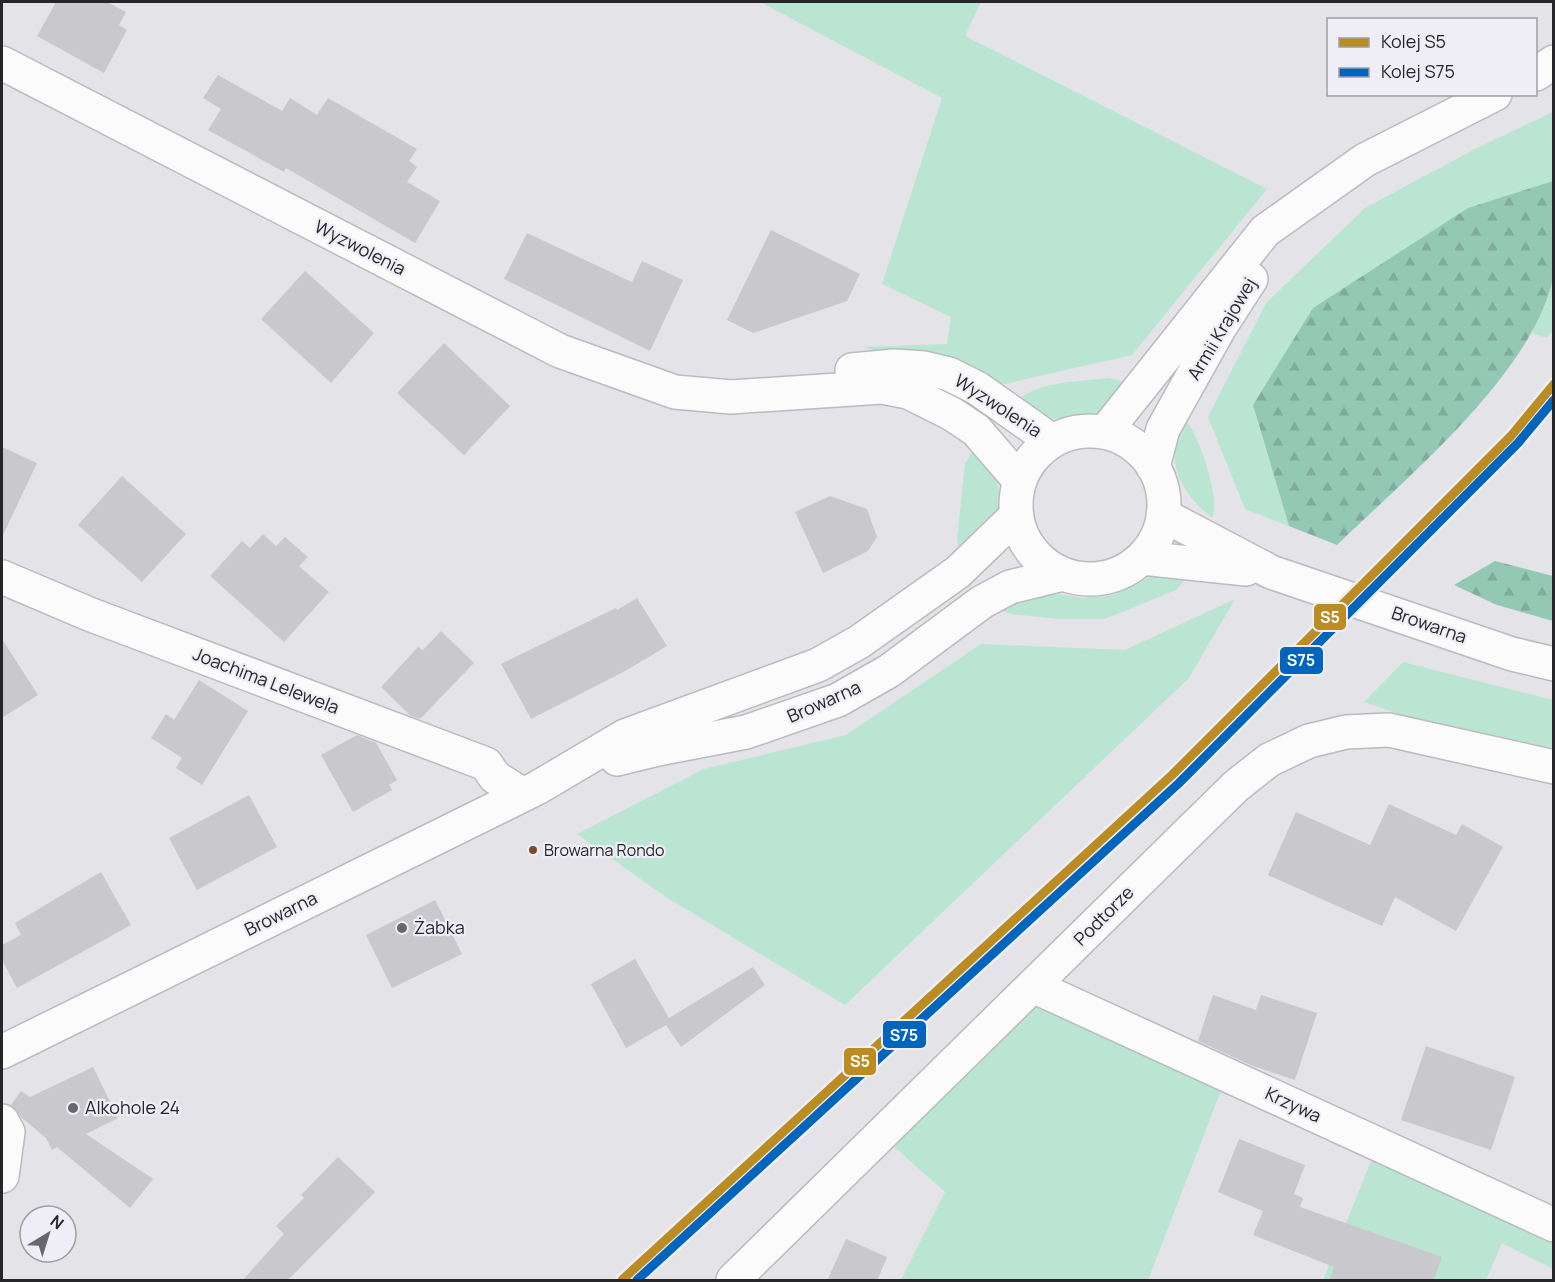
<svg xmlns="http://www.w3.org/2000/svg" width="1555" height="1282" font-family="Manrope,sans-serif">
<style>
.grass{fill:#bae5d3}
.forest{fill:url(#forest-firs)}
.building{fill:#c9c8cc}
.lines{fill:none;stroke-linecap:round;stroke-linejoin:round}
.minor-casing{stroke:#bbbbbf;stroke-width:36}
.minor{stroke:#fbfbfc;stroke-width:33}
.rail-1-casing{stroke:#efeef7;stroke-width:14}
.rail-2-casing{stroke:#efeef7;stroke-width:14}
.rail-1{stroke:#bb8c22;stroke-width:9}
.rail-2{stroke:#0065bd;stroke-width:9}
.bus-dot{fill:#7a4b2a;stroke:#efeef7;stroke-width:2}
.poi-dot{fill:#68686c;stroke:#efeef7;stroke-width:2}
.labels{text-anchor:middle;stroke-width:4.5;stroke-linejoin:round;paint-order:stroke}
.bus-label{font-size:16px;fill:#262629;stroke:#efeef7;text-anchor:start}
.street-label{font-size:18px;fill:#262629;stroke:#efeef7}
.poi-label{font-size:18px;fill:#262629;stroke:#efeef7;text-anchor:start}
.line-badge{stroke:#efeef7;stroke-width:2}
.badge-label{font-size:16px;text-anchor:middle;font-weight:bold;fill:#fff}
</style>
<defs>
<pattern id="forest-firs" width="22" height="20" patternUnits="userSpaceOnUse" patternTransform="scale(1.5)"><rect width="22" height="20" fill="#93c9b4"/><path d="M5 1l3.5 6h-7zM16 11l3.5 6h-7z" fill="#7fac9b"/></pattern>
</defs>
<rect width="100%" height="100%" fill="#e3e3e8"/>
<path class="grass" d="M 760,2 L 981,2 L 965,36 L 1267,189 L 1132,355 L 1000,385 L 889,356 L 864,347 L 947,344 L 951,317 L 882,284 L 942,98 Z
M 1553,112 L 1553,181 L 1468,208 L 1253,405 L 1289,526 L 1245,509 L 1208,417 L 1266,303 L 1365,208 L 1475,149 Z
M 1553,277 L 1553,331 L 1547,338 L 1532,333 Z
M 1108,378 L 1130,383 L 1106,410 L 1086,417 L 1051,419 L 1039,417 L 1015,403 C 1036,380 1080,382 1108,378 Z
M 1185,419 C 1199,435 1221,499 1212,518 C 1179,490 1163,461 1185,419 Z
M 977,446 C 991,466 1008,492 995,517 C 988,529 970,542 960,551 L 957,540 L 965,463 Z
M 1160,574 L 1188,576 L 1176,590 L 1105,619 L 1060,619 L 1011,614 L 1003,611 L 998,605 L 1049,593 L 1084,598 L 1112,595 L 1147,578 Z
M 1235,599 L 1189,678 L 845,1005 L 666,897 L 577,834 L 704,769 L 846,735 L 981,644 L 1125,650 Z
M 1403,662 L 1553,700 L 1553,748 L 1405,716 L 1364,702 Z
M 1033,986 L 1227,1075 L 1148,1280 L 901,1280 L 945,1192 L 881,1135 Z
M 1378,1144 L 1553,1225 L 1553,1269 L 1502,1243 L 1486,1280 L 1323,1280 Z"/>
<path class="forest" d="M 1553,181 C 1554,207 1555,255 1553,277 C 1534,373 1406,478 1337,545 L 1289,526 L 1253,405 L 1313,308 L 1468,208 Z
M 1495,561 L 1553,576 L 1553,621 L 1497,605 L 1454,585 Z"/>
<path class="building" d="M 56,2 L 107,2 L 126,12 L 119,25 L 127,30 L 104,73 L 37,36 Z
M 218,75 L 282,111 L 290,98 L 317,115 L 328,98 L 417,149 L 409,161 L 417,167 L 407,182 L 440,201 L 415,243 L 286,168 L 284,172 L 208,130 L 221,109 L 203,98 Z
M 771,230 L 860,274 L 847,301 L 753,333 L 727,320 Z
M 527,233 L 632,282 L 642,261 L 683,280 L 650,351 L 504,279 Z
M 305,271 L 374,333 L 331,383 L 261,319 Z
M 444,343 L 510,406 L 464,455 L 397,393 Z
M 2,447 L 37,463 L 2,537 Z
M 122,476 L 186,534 L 142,582 L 78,525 Z
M 830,496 L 867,509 L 877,537 L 868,551 L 823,573 L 795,512 Z
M 263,534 L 276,546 L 285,537 L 308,557 L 299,566 L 329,592 L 284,642 L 210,576 L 242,541 L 250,548 Z
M 637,598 L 667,646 L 627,670 L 531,719 L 501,664 L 616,608 L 617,610 Z
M 441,631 L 474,663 L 420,719 L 411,716 L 381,687 L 418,647 L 423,650 Z
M 2,639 L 38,695 L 2,718 Z
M 199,680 L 248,711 L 202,785 L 176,768 L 182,758 L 151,738 L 166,714 L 174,720 Z
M 357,735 L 376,743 L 397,780 L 389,785 L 392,790 L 353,812 L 321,755 Z
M 249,795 L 277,847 L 197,890 L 169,838 Z
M 1389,804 L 1456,835 L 1462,824 L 1503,847 L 1456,931 L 1395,897 L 1382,926 L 1268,875 L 1296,812 L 1370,845 Z
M 101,872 L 131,925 L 17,988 L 2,960 L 2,945 L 21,935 L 15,923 Z
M 435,900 L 462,954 L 392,988 L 366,935 Z
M 635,959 L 669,1018 L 753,967 L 765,985 L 681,1047 L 666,1025 L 626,1048 L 591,984 Z
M 1213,995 L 1256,1010 L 1261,995 L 1317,1013 L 1295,1080 L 1253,1066 L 1198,1041 Z
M 1426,1046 L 1515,1077 L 1491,1150 L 1401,1120 Z
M 93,1067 L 118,1118 L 86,1134 L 153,1179 L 130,1208 L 57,1147 L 52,1150 L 46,1138 L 22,1118 L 11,1105 L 21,1091 L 30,1097 Z
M 1239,1139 L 1305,1165 L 1294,1194 L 1303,1198 L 1300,1207 L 1442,1257 L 1433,1281 L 1329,1281 L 1334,1267 L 1253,1235 L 1263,1211 L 1218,1192 Z
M 338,1157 L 375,1192 L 287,1281 L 242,1281 L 284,1234 L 276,1226 L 304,1198 L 301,1195 Z
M 846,1239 L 887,1257 L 877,1281 L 827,1281 Z"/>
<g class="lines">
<defs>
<path id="minor" d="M 2,63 L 560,351 L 675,392 L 731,397 L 882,387 L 908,392 L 952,414 L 976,430 L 1020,481
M 1536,74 L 1554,62
M 852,370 L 894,366 L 924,368 L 949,374 L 977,388 L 1052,441
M1016 505a74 74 0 1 1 148 0a74 74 0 1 1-148 0Z
M 1105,432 L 1265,231 L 1365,160 L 1495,94
M 1153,467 L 1163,429 L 1220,327 L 1251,279
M 1163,515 L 1271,572 L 1512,654 L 1554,664
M 1142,558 L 1246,569
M 2,577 L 89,614 L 486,764 L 495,777 L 523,795
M 617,759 L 658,749 L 746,732 L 838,700 L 889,671 L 982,602 L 1010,587 L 1063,574
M 1033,986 L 1554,1225
M 2,1052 L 537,788 L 625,736 L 818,665 L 859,642 L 958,572 L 1016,516
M 2,1121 L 8,1132 L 2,1176
M 733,1280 L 1236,786 L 1269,760 L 1309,741 L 1346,732 L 1389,730 L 1554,767"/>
</defs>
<use href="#minor" class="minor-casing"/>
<use href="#minor" class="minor"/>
<defs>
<path id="rail-1" d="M 622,1280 L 1172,775 L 1511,436 L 1554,384"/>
<path id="rail-2" d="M 637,1280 L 1179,783 L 1518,443 L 1554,400"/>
</defs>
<use href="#rail-1" class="rail-1-casing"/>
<use href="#rail-2" class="rail-2-casing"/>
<use href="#rail-1" class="rail-1"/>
<use href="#rail-2" class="rail-2"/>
</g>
<circle class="bus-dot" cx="533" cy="850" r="5"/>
<g class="poi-dot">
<circle cx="402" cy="928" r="6"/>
<circle cx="73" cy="1108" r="6"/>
</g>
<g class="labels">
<g class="bus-label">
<text x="544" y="856">Browarna Rondo</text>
</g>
<g class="street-label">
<text transform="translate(360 248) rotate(27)" y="6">Wyzwolenia</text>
<text transform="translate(1222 329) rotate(-59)" y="6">Armii Krajowej</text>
<text transform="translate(998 406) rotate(33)" y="6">Wyzwolenia</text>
<text transform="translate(1429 625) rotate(19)" y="6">Browarna</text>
<text transform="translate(266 681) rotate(21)" y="6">Joachima Lelewela</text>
<text transform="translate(824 702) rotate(-24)" y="6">Browarna</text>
<text transform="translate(281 914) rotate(-26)" y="6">Browarna</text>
<text transform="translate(1104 916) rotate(-45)" y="6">Podtorze</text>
<text transform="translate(1293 1105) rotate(25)" y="6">Krzywa</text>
</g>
<g class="poi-label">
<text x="414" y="934">Żabka</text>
<text x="85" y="1114">Alkohole 24</text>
</g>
</g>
<g class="line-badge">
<rect x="1313" y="603" width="34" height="28" rx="6" fill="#bb8c22"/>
<rect x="1279" y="646" width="45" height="29" rx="6" fill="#0065bd"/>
<rect x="882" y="1020" width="45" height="29" rx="6" fill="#0065bd"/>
<rect x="843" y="1047" width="34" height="29" rx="6" fill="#bb8c22"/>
</g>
<g class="badge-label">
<text x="1330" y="623">S5</text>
<text x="1301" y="666">S75</text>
<text x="904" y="1041">S75</text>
<text x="860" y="1067">S5</text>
</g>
<rect width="1555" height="1282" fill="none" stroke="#262629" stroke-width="6"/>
<rect x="1327" y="18" width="210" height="78" fill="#efeef7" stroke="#9f9ea5" stroke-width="1.5"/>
<rect x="1339" y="38" width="30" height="9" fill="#bb8c22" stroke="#9f9ea5" stroke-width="1.5"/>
<text x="1381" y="48" font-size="18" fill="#262629">Kolej S5</text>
<rect x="1339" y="68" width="30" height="9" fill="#0065bd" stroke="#9f9ea5" stroke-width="1.5"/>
<text x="1381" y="78" font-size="18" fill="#262629">Kolej S75</text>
<g transform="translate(48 1234) rotate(38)"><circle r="28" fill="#efeef7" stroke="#9f9ea5" stroke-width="1.5"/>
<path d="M0-4.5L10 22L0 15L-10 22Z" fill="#68686c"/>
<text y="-9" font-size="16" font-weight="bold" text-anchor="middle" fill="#262629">N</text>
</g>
</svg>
